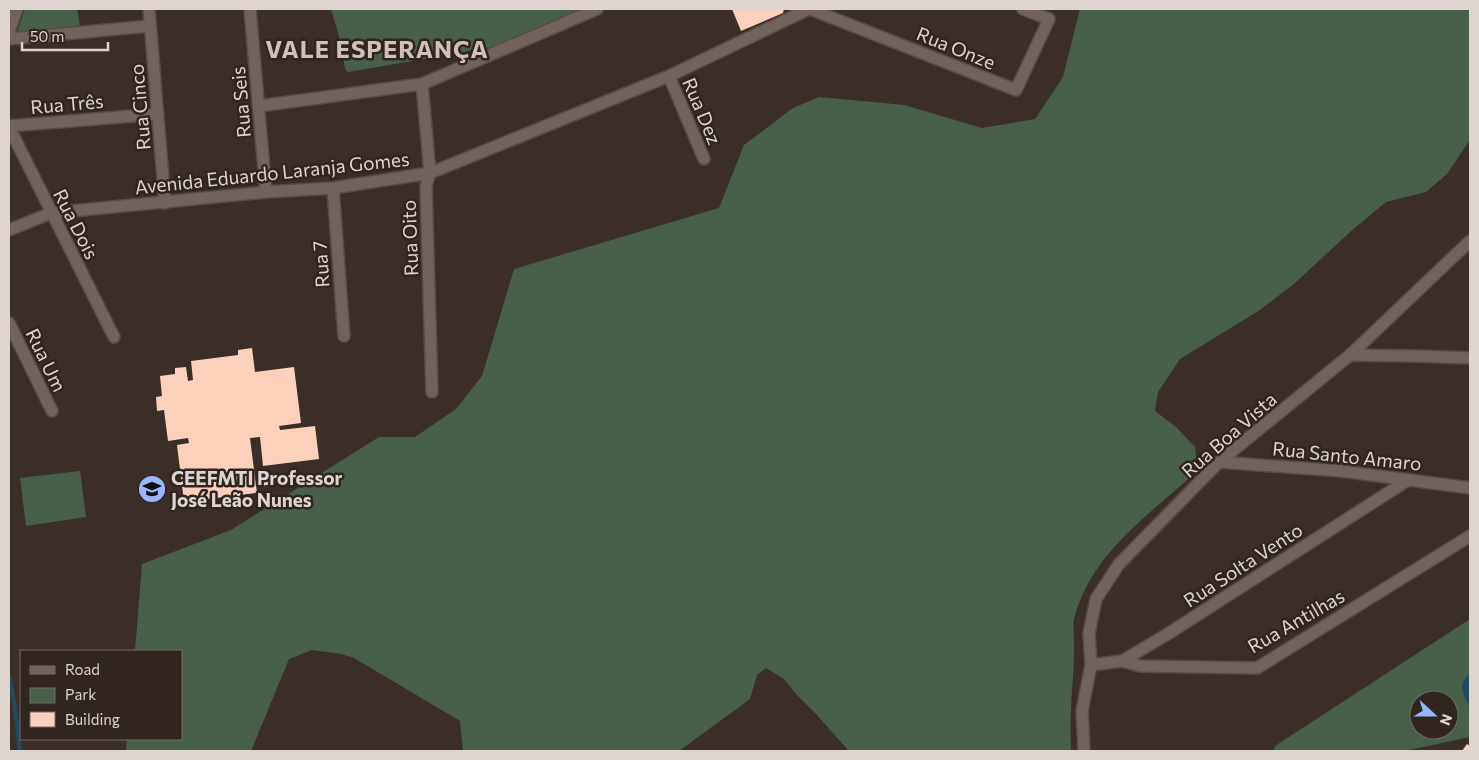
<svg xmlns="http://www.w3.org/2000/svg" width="1479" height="760" font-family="Commissioner,sans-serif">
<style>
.green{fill:#486049;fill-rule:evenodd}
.water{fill:#1f4b5e}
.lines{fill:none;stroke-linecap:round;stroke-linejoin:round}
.stream{stroke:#1f4b5e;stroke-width:4}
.building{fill:#fdd0bc}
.minor-casing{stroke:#574b47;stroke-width:14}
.minor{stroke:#71625b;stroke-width:11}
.labels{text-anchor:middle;stroke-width:5;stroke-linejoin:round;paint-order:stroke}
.street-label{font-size:19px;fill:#ded5d1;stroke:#31251f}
.poi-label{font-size:19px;font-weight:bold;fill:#ded5d1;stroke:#31251f;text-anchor:start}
.district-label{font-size:24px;font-weight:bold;letter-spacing:1px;fill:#d1c0b9;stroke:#31251f}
</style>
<rect width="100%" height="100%" fill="#3b2e28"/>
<path class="green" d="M 25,9 L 77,9 L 80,25 L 16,35 Z
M 331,9 L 590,9 L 495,47 L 348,72 L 345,69 L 341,43 Z
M 1080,9 L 1470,9 L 1470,140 L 1447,174 L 1426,192 L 1386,202 L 1350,232 L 1295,283 L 1260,310 L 1180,359 L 1158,392 L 1155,411 L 1176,427 L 1195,447 L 1198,470 C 1150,515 1092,551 1074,619 C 1072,629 1075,642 1074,653 C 1074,673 1071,693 1071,713 C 1070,726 1071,739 1071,751 L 849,751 L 816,714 L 796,694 L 784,679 L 766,668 L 757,675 L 750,699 L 679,751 L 463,751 L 460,721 L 354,658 L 341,654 L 312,650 L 289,659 L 251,751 L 126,751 L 127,739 L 181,739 L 181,651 L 135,651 L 142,564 L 231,530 L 379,437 L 415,437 L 456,409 L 482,376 L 514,269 L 719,208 L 744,145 L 793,108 L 819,97 L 904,105 L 982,128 L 1035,119 L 1063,77 Z
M 80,471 L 86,517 L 26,526 L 20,478 Z
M 1470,619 L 1470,737 L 1404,751 L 1274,751 L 1275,746 ZM 1419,700 L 1449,700 L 1449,730 L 1419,730 Z"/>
<path class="water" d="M 1470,674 L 1470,708 C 1464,695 1456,684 1470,674 Z"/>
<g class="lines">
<path class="stream" d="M 9,676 L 14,701 L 20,751"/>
</g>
<path class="building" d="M 732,9 L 784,9 L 783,13 L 741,31 Z
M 252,348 L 255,372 L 294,367 L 301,423 L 279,426 L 280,430 L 315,426 L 319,459 L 263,466 L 260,437 L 250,438 L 257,493 L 184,502 L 177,445 L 189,443 L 188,438 L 168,441 L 164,410 L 157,411 L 156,397 L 162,396 L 160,376 L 175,374 L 175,368 L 186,367 L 188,381 L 193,380 L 191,361 L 238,355 L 238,350 Z
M 274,475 L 275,484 L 258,486 L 257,477 Z
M 1467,744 L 1470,746 L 1470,751 L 1462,751 Z"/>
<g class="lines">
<defs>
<path id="minor" d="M 149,9 L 165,203
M 250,9 L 266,192
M 810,9 L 1016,90 L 1049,19 L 1023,9
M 9,32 L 17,9
M 9,39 L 150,26
M 669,76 L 704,159
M 422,84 L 430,173 L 426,186 L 432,392
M 259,106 L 422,84 L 597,9
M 9,126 L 158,114
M 9,127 L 114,337
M 333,188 L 344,336
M 9,230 L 51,213 L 266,192 L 333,188 L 430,173 L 669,76 L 809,9
M 9,323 L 52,411
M 1350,355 L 1416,356 L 1470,358
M 1219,462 L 1341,471 L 1470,488
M 1122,661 L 1140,666 L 1257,668 L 1470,536
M 1091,665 L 1122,661 L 1166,635 L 1408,480
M 1084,751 L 1082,711 L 1091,665 L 1089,633 L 1096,599 L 1119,564 L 1219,462 L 1350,355 L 1470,241"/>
</defs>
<use href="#minor" class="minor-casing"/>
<use href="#minor" class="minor"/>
</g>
<defs>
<symbol id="school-disc" viewBox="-11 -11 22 22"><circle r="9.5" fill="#98b5fd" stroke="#31251f"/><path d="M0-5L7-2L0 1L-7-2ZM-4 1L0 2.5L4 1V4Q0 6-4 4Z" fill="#111"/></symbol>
</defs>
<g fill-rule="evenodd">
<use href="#school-disc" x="136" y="473" width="32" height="32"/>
</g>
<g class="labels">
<g class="street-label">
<text transform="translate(956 48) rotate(22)" y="7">Rua Onze</text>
<text transform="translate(241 102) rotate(-95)" y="7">Rua Seis</text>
<text transform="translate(67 104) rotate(-5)" y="7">Rua Três</text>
<text transform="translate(140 107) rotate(-95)" y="7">Rua Cinco</text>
<text transform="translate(702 111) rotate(67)" y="7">Rua Dez</text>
<text transform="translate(272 173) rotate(-6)" y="7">Avenida Eduardo Laranja Gomes</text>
<text transform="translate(76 224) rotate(63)" y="7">Rua Dois</text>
<text transform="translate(410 238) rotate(-92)" y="7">Rua Oito</text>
<text transform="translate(321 264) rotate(-94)" y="7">Rua 7</text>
<text transform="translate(46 360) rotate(64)" y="7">Rua Um</text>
<text transform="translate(1229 435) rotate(-41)" y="7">Rua Boa Vista</text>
<text transform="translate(1347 456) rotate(6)" y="7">Rua Santo Amaro</text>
<text transform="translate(1243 565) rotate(-33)" y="7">Rua Solta Vento</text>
<text transform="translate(1296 621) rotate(-30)" y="7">Rua Antilhas</text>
</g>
<g class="poi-label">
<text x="171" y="485">CEEFMTI Professor<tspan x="171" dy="22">José Leão Nunes</tspan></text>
</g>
<g class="district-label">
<text x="377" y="58">VALE ESPERANÇA</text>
</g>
</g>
<rect width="1479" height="760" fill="none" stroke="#ded5d1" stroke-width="20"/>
<rect x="20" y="650" width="162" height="90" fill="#31251f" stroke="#766b66"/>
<rect x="30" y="666" width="25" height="8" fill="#71625b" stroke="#766b66"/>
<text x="65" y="675" font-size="15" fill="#ded5d1">Road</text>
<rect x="30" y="688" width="25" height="15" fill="#486049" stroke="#766b66"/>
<text x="65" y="700" font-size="15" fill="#ded5d1">Park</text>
<rect x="30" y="712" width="25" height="15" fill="#fdd0bc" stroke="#766b66"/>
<text x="65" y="725" font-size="15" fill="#ded5d1">Building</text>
<g transform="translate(1434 715) rotate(111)"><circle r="24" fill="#31251f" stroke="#766b66"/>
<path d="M0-4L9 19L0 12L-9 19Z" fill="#98b5fd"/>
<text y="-8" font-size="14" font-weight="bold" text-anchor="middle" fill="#ded5d1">N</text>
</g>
<path d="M22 42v8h86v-8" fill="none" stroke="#ded5d1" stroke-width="2.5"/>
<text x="30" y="42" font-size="15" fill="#ded5d1" stroke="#31251f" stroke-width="4" paint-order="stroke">50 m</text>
</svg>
